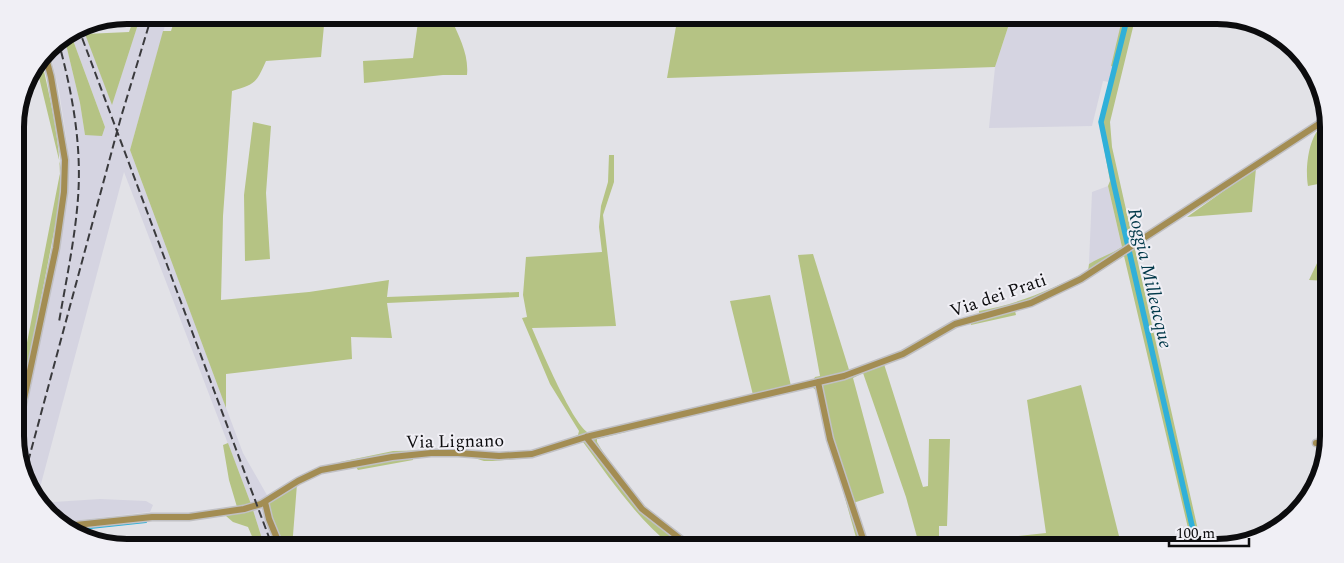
<svg xmlns="http://www.w3.org/2000/svg" width="1344" height="563" font-family="Spectral,serif">
<style>
.built{fill:#d5d4e1}
.green{fill:#b5c384}
.lines{fill:none;stroke-linecap:round;stroke-linejoin:round}
.stream{stroke:#30b0d9;stroke-width:2}
.canal{stroke:#30b0d9;stroke-width:5.5}
.minor-casing{stroke:#c0c0c4;stroke-width:9}
.minor{stroke:#a38d53;stroke-width:6}
.rail{stroke:#3a3a3d;stroke-width:2;stroke-dasharray:8 4;stroke-linecap:butt}
.labels{text-anchor:middle;stroke-width:4;stroke-linejoin:round;paint-order:stroke}
.street-label{font-size:18px;fill:#0c0c0e;stroke:#f0eff5}
.water-label{font-size:19px;font-style:italic;fill:#003849;stroke:#f0eff5}
.rim{fill:none;stroke:#0c0c0e;stroke-width:6}
</style>
<rect width="100%" height="100%" fill="#e2e2e7"/>
<path class="built" d="M 141,15 L 168,15 L 130,150 L 243,453 L 268,497 L 278,548 L 265,548 L 251,504 L 124,172 L 37,499 L 38,503 L 100,499 L 146,501 L 153,505 L 150,512 L 62,522 L 38,504 L 17,453 L 52,286 L 67,194 L 69,166 L 67,143 L 59,91 L 49,48 L 53,43 L 64,36 L 80,103 L 85,135 L 105,127 L 70,32 L 82,25 L 112,104 Z
M 1012,15 L 1123,15 L 1109,82 L 1103,81 L 1092,126 L 989,128 L 995,67 Z
M 1108,186 L 1122,247 L 1110,255 L 1089,264 L 1092,192 Z"/>
<path class="green" d="M 135,15 L 141,15 L 112,105 L 85,34 L 129,32 Z
M 176,15 L 325,15 L 321,57 L 266,61 C 256,83 256,84 232,91 L 223,216 L 221,300 L 309,292 L 389,280 L 387,297 L 519,292 L 519,297 L 387,303 L 392,338 L 351,337 L 352,359 L 226,374 L 226,408 L 130,150 L 163,31 L 171,31 Z
M 419,15 L 451,18 C 459,37 469,54 467,75 L 443,75 L 364,83 L 363,61 L 413,58 Z
M 678,15 L 1012,15 L 995,67 L 667,78 Z
M 1123,15 L 1136,15 L 1110,122 L 1112,147 L 1202,548 L 1112,548 L 1063,544 L 989,548 L 989,539 L 1046,533 L 1027,400 L 1081,385 L 1120,540 L 1192,545 L 1124,256 L 1078,285 L 1015,311 L 1016,315 L 971,325 L 971,321 L 954,327 L 884,364 L 923,487 L 928,486 L 929,439 L 950,439 L 947,526 L 939,526 L 939,548 L 920,548 L 906,497 L 863,373 L 853,378 L 884,493 L 853,503 L 866,548 L 859,548 L 825,427 L 818,392 L 812,387 L 629,430 L 626,432 L 597,439 L 597,442 C 613,469 631,494 653,516 L 650,520 L 686,548 L 674,548 C 637,519 611,480 583,442 L 528,458 L 493,461 L 484,461 L 471,457 L 452,456 L 413,457 L 413,460 L 358,470 L 356,467 L 338,470 L 340,462 L 393,451 L 447,450 L 499,454 L 525,453 L 543,448 L 578,435 L 579,431 L 550,384 L 522,318 L 527,317 L 523,295 L 526,257 L 602,252 L 599,227 L 601,206 L 608,182 L 609,155 L 614,155 L 614,182 L 603,215 L 616,326 L 532,328 C 540,347 574,427 589,433 L 753,395 L 730,301 L 770,295 L 791,386 L 813,381 L 815,377 L 820,376 L 798,255 L 813,254 L 850,373 L 906,350 L 956,321 L 979,314 L 979,311 C 1019,304 1052,289 1088,271 L 1089,264 C 1101,257 1111,254 1122,247 L 1108,186 L 1110,181 L 1100,126 L 1103,126 L 1104,114 L 1117,68 L 1111,66 Z
M 70,32 L 105,127 L 102,136 L 85,135 L 80,103 L 64,36 Z
M 41,58 C 52,107 64,155 59,206 L 16,427 L 16,399 L 61,168 L 15,185 L 61,168 L 36,65 Z
M 253,122 L 271,126 L 266,193 L 270,259 L 245,261 L 244,195 Z
M 1322,126 L 1328,152 L 1328,182 L 1308,186 C 1305,170 1308,137 1322,126 Z
M 1256,168 L 1252,212 L 1187,217 Z
M 1328,257 L 1329,281 L 1309,280 L 1319,259 Z
M 228,443 L 251,504 L 237,507 L 229,480 L 223,445 Z
M 297,484 L 292,548 L 278,548 L 263,506 Z
M 253,510 L 265,548 L 257,548 L 248,527 L 233,522 L 226,516 Z"/>
<g class="lines">
<path class="stream" d="M 72,530 L 146,522"/>
<path class="canal" d="M 1128,15 L 1101,122 L 1114,185 L 1193,530 L 1195,548"/>
<defs>
<path id="minor" d="M 1192,15 L 1239,24 L 1265,27
M 818,382 L 830,439 L 866,548
M 16,437 L 56,248 L 64,192 L 65,160 L 51,77 L 45,54
M 586,437 L 642,509 L 692,548
M 1316,443 L 1327,444
M 265,502 L 269,519 L 281,548
M 66,526 L 152,517 L 189,517 L 244,509 L 261,504 L 298,481 L 321,470 L 392,457 L 431,453 L 458,453 L 499,456 L 532,454 L 586,437 L 844,376 L 903,354 L 955,324 L 1031,303 L 1081,279 L 1328,118"/>
</defs>
<use href="#minor" class="minor-casing"/>
<use href="#minor" class="minor"/>
<path class="rail" d="M 78,27 L 273,548
M 58,40 C 72,91 82,144 78,198 C 75,239 66,281 59,322
M 25,473 L 121,117 L 152,15"/>
</g>
<g class="labels">
<g class="street-label">
<text transform="translate(998 295) rotate(-19)" y="6">Via dei Prati</text>
<text transform="translate(455 441) rotate(-1)" y="6">Via Lignano</text>
</g>
<g class="water-label">
<text transform="translate(1151 278) rotate(77)" y="7">Roggia Milleacque</text>
</g>
</g>
<path d="M0 0H1344V563H0ZM127 24H1217A103 103 0 0 1 1320 127V436A103 103 0 0 1 1217 539H127A103 103 0 0 1 24 436V127A103 103 0 0 1 127 24Z" fill="#f0eff5" fill-rule="evenodd"/>
<path class="rim" d="M127 24H1217A103 103 0 0 1 1320 127V436A103 103 0 0 1 1217 539H127A103 103 0 0 1 24 436V127A103 103 0 0 1 127 24Z"/>
<path d="M1169 538v8h80v-8" fill="none" stroke="#0c0c0e" stroke-width="2.5"/>
<text x="1176" y="538" font-size="15" fill="#0c0c0e" stroke="#f0eff5" stroke-width="4" paint-order="stroke">100 m</text>
</svg>
